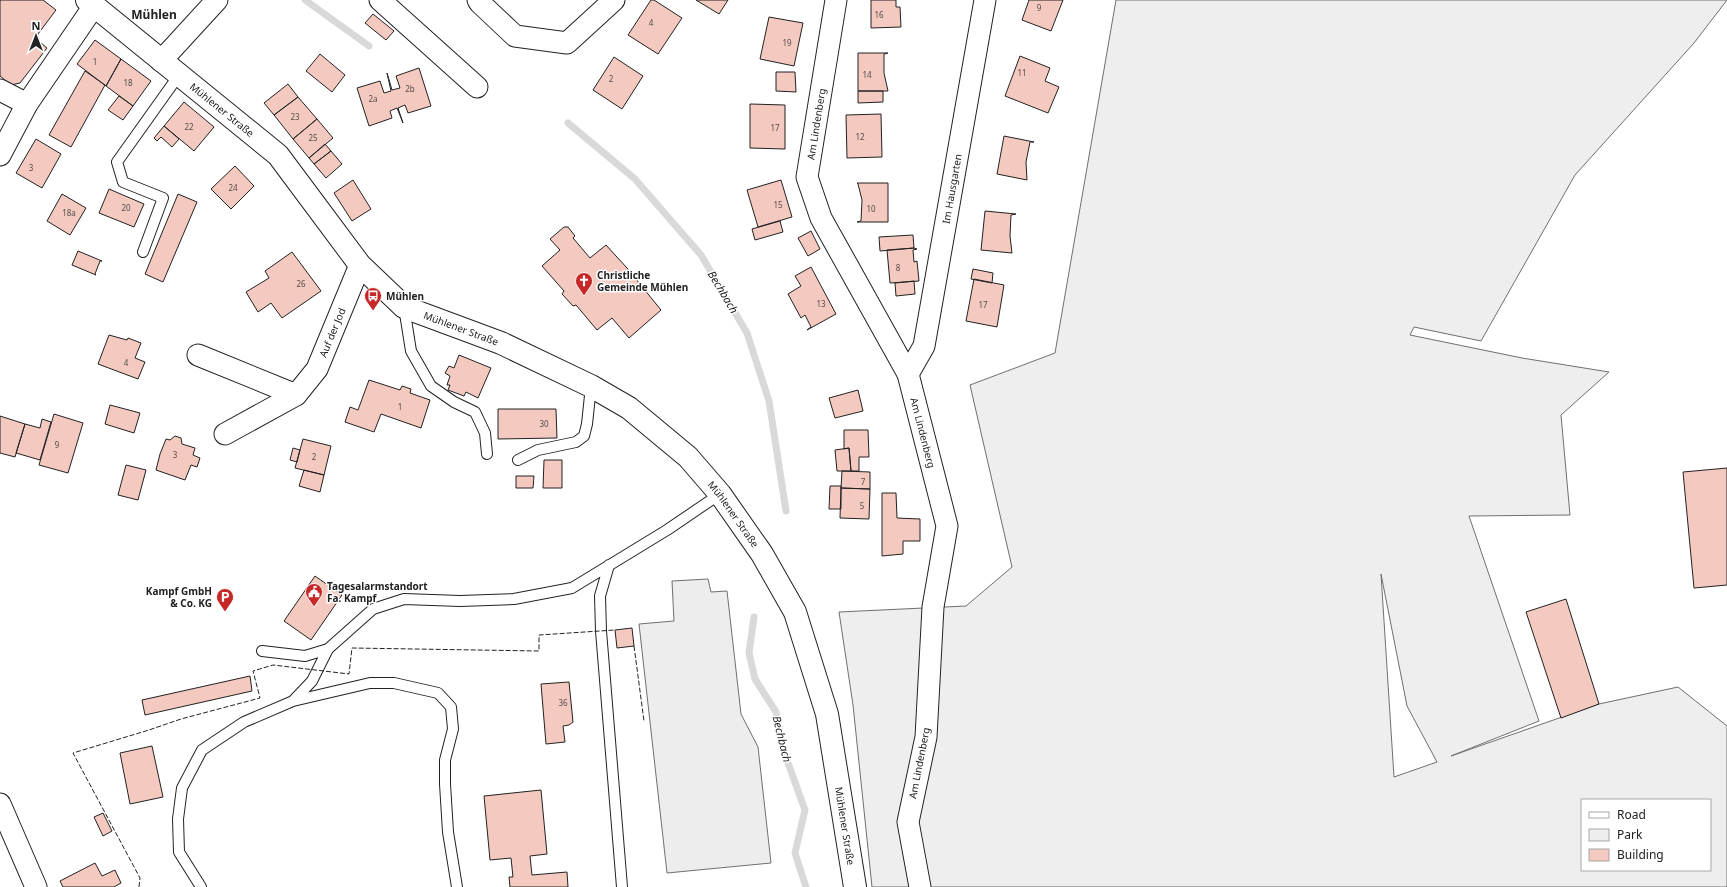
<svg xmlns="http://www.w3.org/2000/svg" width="1727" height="887" font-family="'Noto Sans',sans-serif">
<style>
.green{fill:#eee;stroke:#6f6f6f;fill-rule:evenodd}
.parking{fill:#ededed;stroke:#6f6f6f}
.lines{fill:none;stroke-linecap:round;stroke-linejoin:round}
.stream{stroke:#d9d9d9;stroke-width:7}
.building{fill:#f3c9c0;stroke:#222}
.service-casing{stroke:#222;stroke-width:12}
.minor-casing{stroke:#222;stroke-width:23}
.secondary-casing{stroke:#222;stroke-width:24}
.service{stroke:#fff;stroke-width:10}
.minor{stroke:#fff;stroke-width:21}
.secondary{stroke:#fff;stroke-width:22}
.fence{stroke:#222;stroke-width:1;stroke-dasharray:5 2;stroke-linecap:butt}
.labels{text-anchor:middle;stroke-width:3;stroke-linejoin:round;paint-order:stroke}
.number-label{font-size:8px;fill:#564c4a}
.street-label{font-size:10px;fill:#222;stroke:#fff}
.poi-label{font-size:10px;font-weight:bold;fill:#222;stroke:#fff;text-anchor:start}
.water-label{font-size:11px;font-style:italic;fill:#222;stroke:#fff}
.quarter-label{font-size:12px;font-weight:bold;fill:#222;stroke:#fff}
</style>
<rect width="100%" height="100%" fill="#fff"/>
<path class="green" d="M 1116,0 L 1727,0 L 1694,43 L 1575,175 L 1481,341 L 1414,327 L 1410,335 L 1522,358 L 1609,372 L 1561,415 L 1570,515 L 1469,516 L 1539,721 L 1451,756 L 1599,704 L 1678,687 L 1727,726 L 1727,887 L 872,887 L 853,705 L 839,612 L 966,606 L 1012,567 L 970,385 L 1055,353 ZM 1381,574 L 1407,706 L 1437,762 L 1394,777 ZM 1582,800 L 1710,800 L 1710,870 L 1582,870 Z"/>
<path class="parking" d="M 708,579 L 711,592 L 727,591 L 741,714 L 758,747 L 771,863 L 667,873 L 639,624 L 674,621 L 672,581 Z"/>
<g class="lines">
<path class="stream" d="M 305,0 L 369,46
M 568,123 L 635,179 L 701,255 L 747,333 L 769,401 L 786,511
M 754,617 L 749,653 L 755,679 L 776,712 L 784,752 L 805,810 L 795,853 L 806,887"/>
</g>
<path class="building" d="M 0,0 L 43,0 L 56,10 L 35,38 L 47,48 L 20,83 L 11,85 L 0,76 Z
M 651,0 L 654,0 L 682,18 L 658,54 L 628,35 Z
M 696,0 L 728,0 L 719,14 Z
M 871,0 L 896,0 L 896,7 L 900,7 L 901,27 L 871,28 Z
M 1029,0 L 1063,0 L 1051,31 L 1022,20 Z
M 373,14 L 394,31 L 386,40 L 365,23 Z
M 769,17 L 803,23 L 794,66 L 760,59 Z
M 95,40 L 121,59 L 106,86 L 77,64 Z
M 858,53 L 888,53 L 884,54 L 884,73 L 888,91 L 858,91 Z
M 320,54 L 345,75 L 332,92 L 306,71 Z
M 1020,56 L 1050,68 L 1045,81 L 1059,87 L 1048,113 L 1005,96 Z
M 614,57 L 643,76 L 622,109 L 593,90 Z
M 121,59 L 151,81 L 133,106 L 106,86 Z
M 419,68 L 431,106 L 408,113 L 405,105 L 398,108 L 403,123 L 397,108 L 390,111 L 392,118 L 369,126 L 357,88 L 380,81 L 384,93 L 391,91 L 387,73 L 392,90 L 400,88 L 396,76 Z
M 85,71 L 105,85 L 71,147 L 49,135 Z
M 776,72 L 795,72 L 796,92 L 776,91 Z
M 288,84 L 298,97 L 274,115 L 264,103 Z
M 858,91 L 883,91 L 883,102 L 858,103 Z
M 119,96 L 133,106 L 123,120 L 108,110 Z
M 298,97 L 317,119 L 293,139 L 274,115 Z
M 184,102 L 214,127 L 194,151 L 164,126 Z
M 750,104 L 785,105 L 785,149 L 750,148 Z
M 881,114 L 882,157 L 847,158 L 846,115 Z
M 317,119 L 333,138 L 309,158 L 293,139 Z
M 164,126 L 179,139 L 172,147 L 161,137 L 157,141 L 154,138 Z
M 1004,136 L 1034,142 L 1030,142 L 1026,162 L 1027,180 L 997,174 Z
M 36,139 L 61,154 L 42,188 L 16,173 Z
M 325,144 L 331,151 L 314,164 L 309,158 Z
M 331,151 L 342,164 L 326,178 L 314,164 Z
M 235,166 L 254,186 L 231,209 L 211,189 Z
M 353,180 L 371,209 L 352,221 L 334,193 Z
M 781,180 L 792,217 L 758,227 L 747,190 Z
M 857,183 L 888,183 L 888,222 L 857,222 L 861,221 L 862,200 L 858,184 Z
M 109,189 L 144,204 L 134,227 L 99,213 Z
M 62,194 L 86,208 L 70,235 L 47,221 Z
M 178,194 L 197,202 L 163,282 L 145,274 Z
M 985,211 L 1016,214 L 1011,215 L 1010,236 L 1012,253 L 981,250 Z
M 780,221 L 783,232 L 755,240 L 752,229 Z
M 564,227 L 568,227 L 575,236 L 573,238 L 590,258 L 606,245 L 627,268 L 661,310 L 629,338 L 612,318 L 597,330 L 576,305 L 573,306 L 562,294 L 564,291 L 542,266 L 560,250 L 550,239 Z
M 811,231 L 820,249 L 808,256 L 798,238 Z
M 913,235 L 914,248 L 880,251 L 879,237 Z
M 914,248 L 917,249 L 913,250 L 914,262 L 917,261 L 919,281 L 890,283 L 887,250 Z
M 78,251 L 102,261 L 100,261 L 95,274 L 96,275 L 72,265 Z
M 292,252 L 321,291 L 282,318 L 271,303 L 258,312 L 246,292 L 269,278 L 265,271 Z
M 811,267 L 836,314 L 807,330 L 811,327 L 805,315 L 801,318 L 788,294 L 801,286 L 795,276 Z
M 973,269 L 993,273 L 992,283 L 971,279 Z
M 974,279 L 1004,285 L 997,327 L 966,321 Z
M 914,281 L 915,294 L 896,296 L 895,283 Z
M 109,335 L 127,340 L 128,338 L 141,343 L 135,358 L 145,362 L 138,379 L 98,364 Z
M 459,355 L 491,368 L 478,398 L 466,392 L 464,396 L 448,390 L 450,385 L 447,385 L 450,376 L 445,373 L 449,366 L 454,368 Z
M 369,380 L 400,390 L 402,386 L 411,389 L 410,393 L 430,400 L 421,428 L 381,414 L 374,432 L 345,422 L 350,407 L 358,410 Z
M 858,390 L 863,411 L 835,418 L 829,398 Z
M 110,405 L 140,413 L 134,433 L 105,424 Z
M 498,409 L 556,409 L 557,438 L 498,439 Z
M 54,414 L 83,423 L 68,473 L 39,465 Z
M 0,416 L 25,424 L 15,457 L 0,453 Z
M 42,419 L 51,422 L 40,460 L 16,453 L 25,424 L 40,428 Z
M 844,430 L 868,430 L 869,457 L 859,457 L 859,471 L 851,471 L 849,448 L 844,449 Z
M 175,436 L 181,438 L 182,444 L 195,448 L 193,455 L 200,458 L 197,467 L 191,465 L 185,480 L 156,470 L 160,454 L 166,439 L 170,440 Z
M 303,439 L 331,446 L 324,475 L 295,468 Z
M 293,448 L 300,450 L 297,462 L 290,460 Z
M 849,448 L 851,471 L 837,471 L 835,450 Z
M 544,460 L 562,460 L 562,488 L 543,488 Z
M 126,465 L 146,470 L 138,500 L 118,495 Z
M 1727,468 L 1727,585 L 1694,588 L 1683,472 Z
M 304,470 L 324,475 L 320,492 L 299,486 Z
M 842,471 L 870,472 L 870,489 L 841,488 Z
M 516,476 L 534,476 L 533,488 L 516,488 Z
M 830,486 L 841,486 L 841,509 L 829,509 Z
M 841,488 L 870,489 L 869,519 L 840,518 Z
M 882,493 L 896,493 L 897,518 L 920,519 L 920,541 L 903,541 L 903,554 L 882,556 Z
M 315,576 L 342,595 L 311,640 L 284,621 Z
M 1566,599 L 1599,704 L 1561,718 L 1526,612 Z
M 632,628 L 634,646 L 617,648 L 615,630 Z
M 250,676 L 252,691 L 145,715 L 142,700 Z
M 569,682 L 573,722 L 569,725 L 563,726 L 565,742 L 546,744 L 541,684 Z
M 152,746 L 163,797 L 130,804 L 120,753 Z
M 541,790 L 547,854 L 530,856 L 532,875 L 567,872 L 568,887 L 510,887 L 509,877 L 513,877 L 511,858 L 490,860 L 484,796 Z
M 103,813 L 112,831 L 103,836 L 94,817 Z
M 95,863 L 102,876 L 115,870 L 121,883 L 114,887 L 63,887 L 60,881 Z"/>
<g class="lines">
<defs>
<path id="service" d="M 143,252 L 163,198 L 123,182 L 117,162 L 179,75
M 404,307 L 411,351 L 431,386 L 454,402 L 475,412 L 485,433 L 487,454
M 518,460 L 538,450 L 576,442 L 584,436 L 587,424 L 591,386
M 609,565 L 600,596 L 601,631 L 622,887
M 262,651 L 305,656 L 328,649 L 373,609 L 404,599 L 460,601 L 514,599 L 572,588 L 667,530 L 720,494
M 293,701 L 370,683 L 394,683 L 438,693 L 451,707 L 453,729 L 445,760 L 445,784 L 448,832 L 457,887
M 201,887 L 179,852 L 178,819 L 182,788 L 202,750 L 244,722 L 293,701 L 312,681 L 328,649"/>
<g id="minor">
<path d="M 380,0 L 477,87"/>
<path d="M 478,0 L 480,3 L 515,36 L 567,43 L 614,0"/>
<path id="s1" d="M 836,0 L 807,177 L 821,218 L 908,374 L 947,526 L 933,607 L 926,737 L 908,822 L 920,887"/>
<path d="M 161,61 L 217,0"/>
<path d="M 0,90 L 27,104"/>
<path d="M 0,155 L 27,104 L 94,6"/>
<path d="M 198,355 L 296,395"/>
<path id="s2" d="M 908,374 L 924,346 L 985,0"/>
<path id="s3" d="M 225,434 L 296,395 L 317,369 L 360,265"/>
<path d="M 0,804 L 36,887"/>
</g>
<g id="secondary">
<path id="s4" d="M 87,0 L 278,155 L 360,265 L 404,307 L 501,343 L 591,386 L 629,408 L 688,457 L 720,494 L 762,554 L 795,612 L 827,714 L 855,887"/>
</g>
</defs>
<use href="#service" class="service-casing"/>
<use href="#minor" class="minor-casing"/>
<use href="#secondary" class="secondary-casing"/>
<use href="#service" class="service"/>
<use href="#minor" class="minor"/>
<use href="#secondary" class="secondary"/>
<path class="fence" d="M 634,646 L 644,721
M 139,887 L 140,878 L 73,753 L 149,730 L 181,719 L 260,698 L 253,671 L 273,665 L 349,674 L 352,648 L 539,651 L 539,635 L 615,630"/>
</g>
<defs>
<symbol id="church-pin" viewBox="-11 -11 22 30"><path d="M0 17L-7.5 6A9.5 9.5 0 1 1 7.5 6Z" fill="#c62828" stroke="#fff"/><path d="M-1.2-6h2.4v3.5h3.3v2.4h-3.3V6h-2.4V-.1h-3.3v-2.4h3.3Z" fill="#fff"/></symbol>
<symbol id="bus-pin" viewBox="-11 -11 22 30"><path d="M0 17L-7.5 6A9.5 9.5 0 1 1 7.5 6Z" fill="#c62828" stroke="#fff"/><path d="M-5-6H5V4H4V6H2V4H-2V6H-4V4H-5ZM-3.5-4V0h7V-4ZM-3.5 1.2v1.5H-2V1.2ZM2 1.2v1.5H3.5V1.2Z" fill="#fff"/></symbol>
<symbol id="civic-pin" viewBox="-11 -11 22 30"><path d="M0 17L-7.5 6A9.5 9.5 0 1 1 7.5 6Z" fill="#c62828" stroke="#fff"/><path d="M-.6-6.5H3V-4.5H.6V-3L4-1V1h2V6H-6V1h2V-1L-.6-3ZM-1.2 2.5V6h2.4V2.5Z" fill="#fff"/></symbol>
<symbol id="parking-pin" viewBox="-11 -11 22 30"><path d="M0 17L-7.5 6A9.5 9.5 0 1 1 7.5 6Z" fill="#c62828" stroke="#fff"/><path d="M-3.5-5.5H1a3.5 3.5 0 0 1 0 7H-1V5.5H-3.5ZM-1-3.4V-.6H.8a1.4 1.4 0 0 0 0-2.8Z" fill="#fff"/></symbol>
</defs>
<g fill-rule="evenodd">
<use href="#church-pin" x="574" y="271" width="20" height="27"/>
<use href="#bus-pin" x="363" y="286" width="20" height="27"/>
<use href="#civic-pin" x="304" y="582" width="20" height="27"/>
<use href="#parking-pin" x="215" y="587" width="20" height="27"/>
</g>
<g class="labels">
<g class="number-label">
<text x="1039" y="11">9</text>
<text x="879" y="18">16</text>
<text x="651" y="26">4</text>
<text x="787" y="46">19</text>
<text x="95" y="65">1</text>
<text x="1022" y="76">11</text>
<text x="867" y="78">14</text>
<text x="611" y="82">2</text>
<text x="128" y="86">18</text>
<text x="410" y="92">2b</text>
<text x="373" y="102">2a</text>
<text x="295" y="120">23</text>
<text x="189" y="130">22</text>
<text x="775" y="131">17</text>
<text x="860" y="140">12</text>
<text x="313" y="141">25</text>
<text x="31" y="171">3</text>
<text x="233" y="191">24</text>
<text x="778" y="208">15</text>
<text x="126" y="211">20</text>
<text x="871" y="212">10</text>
<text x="69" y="216">18a</text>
<text x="898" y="271">8</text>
<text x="301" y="287">26</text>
<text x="821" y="307">13</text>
<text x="983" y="308">17</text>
<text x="126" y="366">4</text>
<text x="400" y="410">1</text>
<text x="544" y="427">30</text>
<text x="57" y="448">9</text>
<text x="175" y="458">3</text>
<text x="314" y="460">2</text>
<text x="863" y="485">7</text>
<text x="862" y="509">5</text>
<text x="563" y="706">36</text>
</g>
<g class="street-label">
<text dy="4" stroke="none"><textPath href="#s4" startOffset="174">Mühlener Straße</textPath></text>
<text transform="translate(816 124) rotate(-81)" y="4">Am Lindenberg</text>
<text dy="4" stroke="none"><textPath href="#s2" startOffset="192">Im Hausgarten</textPath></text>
<text dy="4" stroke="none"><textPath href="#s4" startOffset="505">Mühlener Straße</textPath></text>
<text dy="4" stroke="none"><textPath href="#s3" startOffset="154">Auf der Jod</textPath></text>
<text dy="4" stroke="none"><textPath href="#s1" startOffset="462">Am Lindenberg</textPath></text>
<text dy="4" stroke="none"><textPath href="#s4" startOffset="841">Mühlener Straße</textPath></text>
<text transform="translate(919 763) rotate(-79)" y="4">Am Lindenberg</text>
<text dy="4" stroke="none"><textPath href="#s4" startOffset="1177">Mühlener Straße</textPath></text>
</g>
<g class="poi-label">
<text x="597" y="279">Christliche<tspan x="597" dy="12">Gemeinde Mühlen</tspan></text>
<text x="386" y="300">Mühlen</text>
<text x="327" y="590">Tagesalarmstandort<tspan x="327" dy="12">Fa. Kampf</tspan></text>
<text x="212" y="595" text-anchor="end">Kampf GmbH<tspan x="212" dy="12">&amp; Co. KG</tspan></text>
</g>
<g class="water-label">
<text transform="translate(723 292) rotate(59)" y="4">Bechbach</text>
<text transform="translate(782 739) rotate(76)" y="4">Bechbach</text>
</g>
<g class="quarter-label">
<text x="154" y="19">Mühlen</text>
</g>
</g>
<rect x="1581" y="799" width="130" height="72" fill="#ffffff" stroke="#a7a7a7"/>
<rect x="1589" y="812" width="20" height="6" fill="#ffffff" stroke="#a7a7a7"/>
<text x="1617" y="819" font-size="12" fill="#222222">Road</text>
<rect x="1589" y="829" width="20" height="12" fill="#eeeeee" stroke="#a7a7a7"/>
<text x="1617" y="839" font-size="12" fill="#222222">Park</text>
<rect x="1589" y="849" width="20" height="12" fill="#f3c9c0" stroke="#a7a7a7"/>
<text x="1617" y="859" font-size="12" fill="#222222">Building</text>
<g transform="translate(36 36)" stroke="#ffffff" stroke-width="3" paint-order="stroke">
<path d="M0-3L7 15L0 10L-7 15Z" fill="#222222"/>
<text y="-6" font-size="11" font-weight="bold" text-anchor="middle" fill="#222222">N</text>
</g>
</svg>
